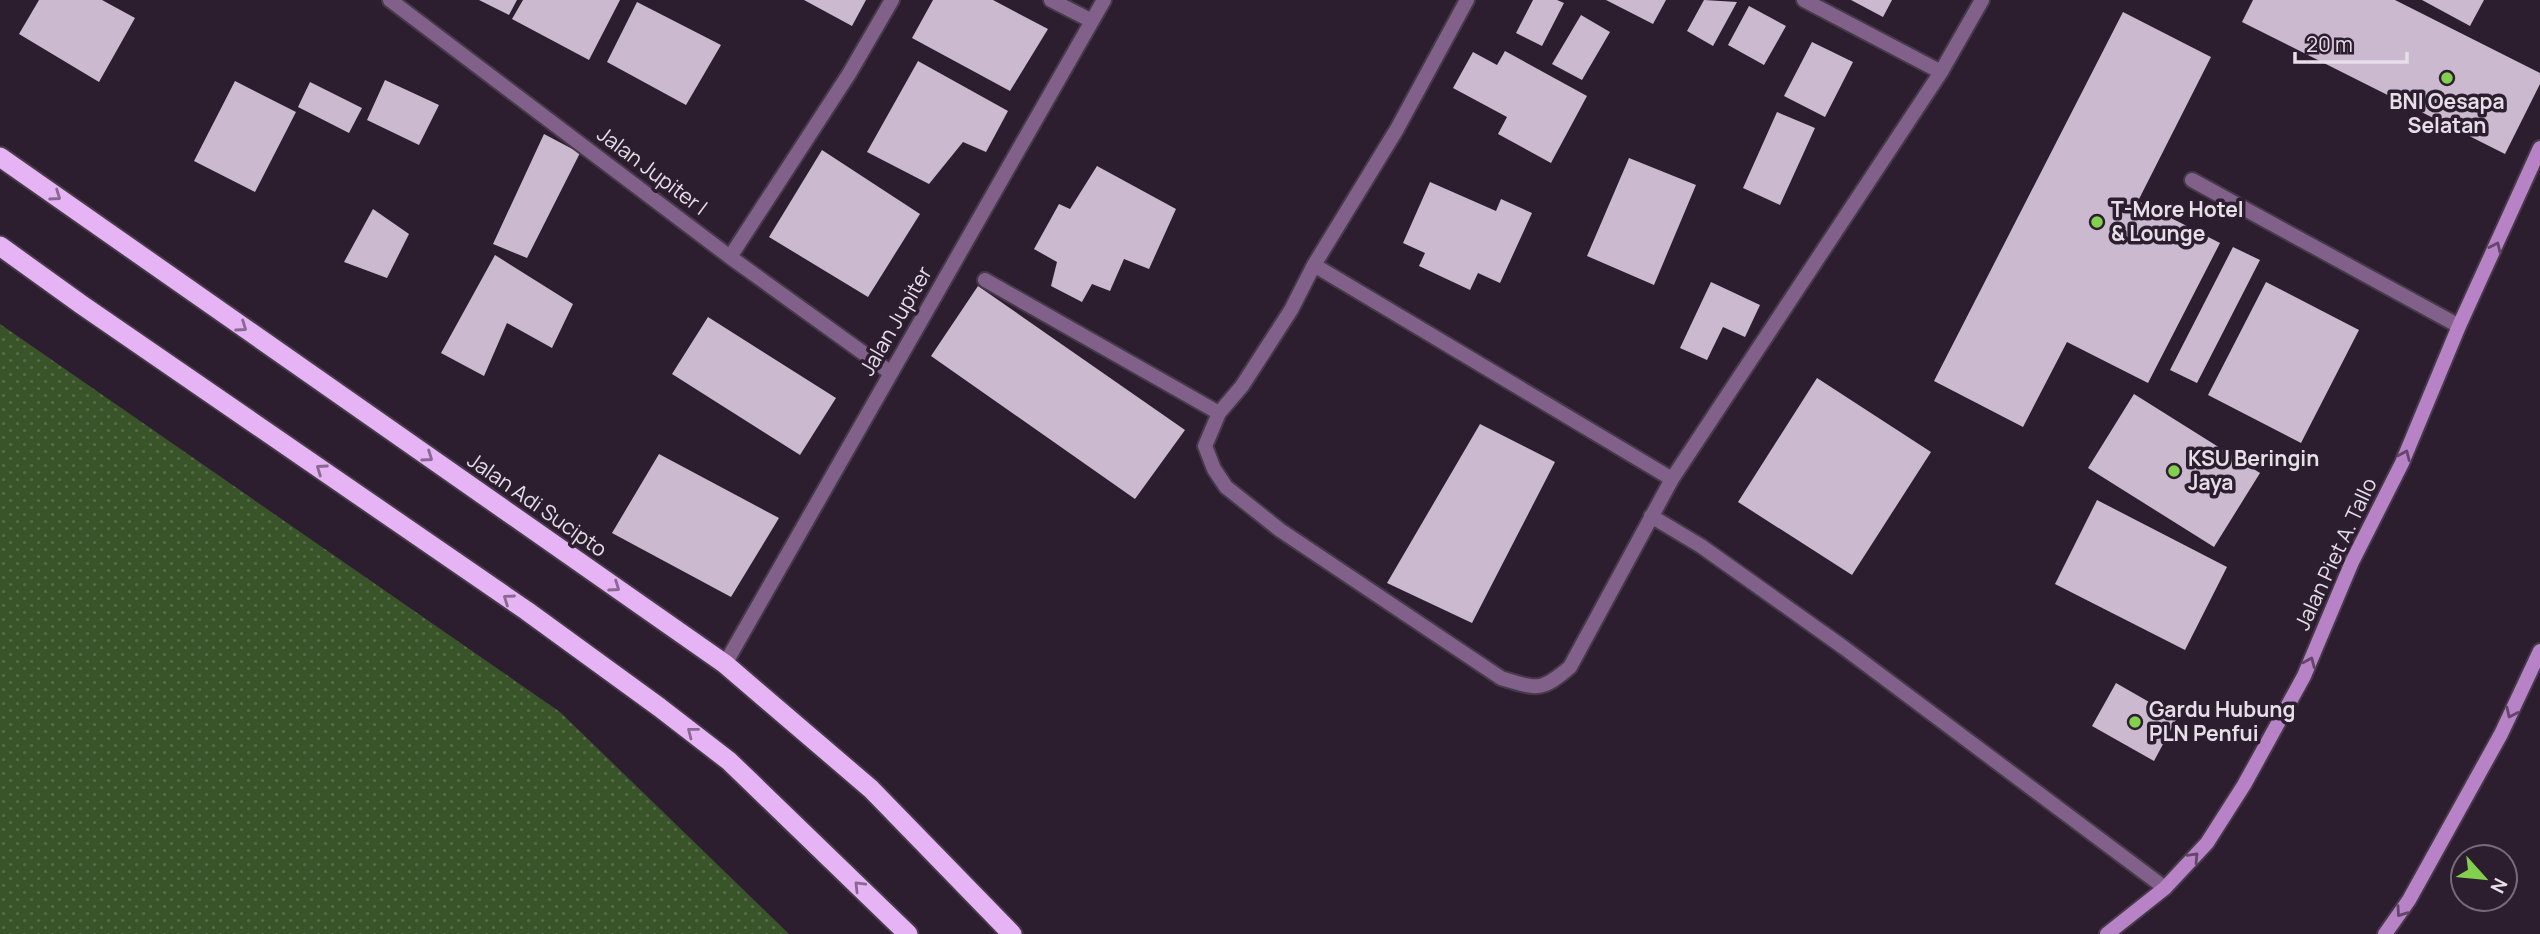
<svg xmlns="http://www.w3.org/2000/svg" width="2540" height="934" font-family="Manrope,sans-serif">
<style>
.grass{fill:url(#grass-dots)}
.building{fill:#cab9cf}
.lines{fill:none;stroke-linecap:round;stroke-linejoin:round}
.service-casing{stroke:#463949;stroke-width:18}
.minor-casing{stroke:#463949;stroke-width:18}
.secondary-casing{stroke:#463949;stroke-width:18}
.trunk-casing{stroke:#463949;stroke-width:23}
.service{stroke:#81618a;stroke-width:14}
.minor{stroke:#81618a;stroke-width:14}
.secondary{stroke:#b783c6;stroke-width:14}
.trunk{stroke:#e6b4f4;stroke-width:19}
.oneway{stroke:#896992}
.oneway2{stroke:#64466b}
.poi-dot{fill:#83d04e;stroke:#2c1e2f;stroke-width:2.5}
.labels{text-anchor:middle;stroke-width:7;stroke-linejoin:round;paint-order:stroke}
.poi-label{font-size:21px;font-weight:bold;fill:#e7dee9;stroke:#2c1e2f;text-anchor:start}
.street-label{font-size:21px;fill:#e7dee9;stroke:#2c1e2f}
</style>
<defs>
<pattern id="grass-dots" width="8" height="8" patternUnits="userSpaceOnUse" patternTransform="scale(1.75)"><rect width="8" height="8" fill="#3a542a"/><path d="M2 2h.1M6 6h.1" fill="none" stroke="#566c49" stroke-width="1.8" stroke-linecap="round"/></pattern>
</defs>
<rect width="100%" height="100%" fill="#2c1e2f"/>
<path class="grass" d="M 0,324 L 560,712 L 789,934 L 0,934 Z"/>
<path class="building" d="M 39,0 L 102,0 L 135,18 L 99,82 L 19,34 Z
M 479,0 L 517,0 L 509,15 Z
M 523,0 L 620,0 L 589,60 L 512,19 Z
M 804,0 L 866,0 L 852,26 Z
M 933,0 L 993,0 L 1048,29 L 1010,91 L 912,38 Z
M 1533,0 L 1557,0 L 1564,3 L 1542,46 L 1516,33 Z
M 1606,0 L 1666,0 L 1653,24 Z
M 1704,0 L 1737,2 L 1713,46 L 1687,31 Z
M 1851,0 L 1892,0 L 1883,17 Z
M 2253,0 L 2395,0 L 2540,73 L 2540,84 L 2505,154 L 2242,22 Z
M 2422,0 L 2484,0 L 2470,26 Z
M 637,2 L 721,45 L 686,105 L 607,62 Z
M 1749,6 L 1786,26 L 1764,65 L 1728,45 Z
M 2123,12 L 2211,57 L 2138,201 L 2220,243 L 2148,383 L 2067,342 L 2023,427 L 1934,381 Z
M 1581,15 L 1610,32 L 1582,80 L 1552,64 Z
M 1812,42 L 1853,62 L 1825,117 L 1784,96 Z
M 1505,51 L 1587,96 L 1551,163 L 1498,134 L 1507,117 L 1453,88 L 1473,52 L 1497,65 Z
M 918,61 L 1008,111 L 986,152 L 963,142 L 929,184 L 867,152 Z
M 385,80 L 439,105 L 419,145 L 367,120 Z
M 235,81 L 296,112 L 255,192 L 194,161 Z
M 310,82 L 362,108 L 349,133 L 298,107 Z
M 1777,112 L 1815,128 L 1780,205 L 1743,188 Z
M 544,134 L 580,153 L 527,258 L 493,244 Z
M 822,150 L 920,214 L 868,297 L 769,237 Z
M 1629,158 L 1696,185 L 1654,285 L 1587,256 Z
M 1097,166 L 1176,209 L 1149,269 L 1124,259 L 1110,291 L 1092,284 L 1082,302 L 1051,286 L 1057,262 L 1034,249 L 1059,204 L 1070,209 Z
M 1430,182 L 1496,211 L 1501,199 L 1532,213 L 1500,283 L 1478,273 L 1470,290 L 1419,266 L 1425,253 L 1403,243 Z
M 373,209 L 409,234 L 387,278 L 344,262 Z
M 2233,247 L 2260,260 L 2197,383 L 2170,370 Z
M 495,255 L 573,304 L 552,348 L 507,323 L 484,376 L 441,353 Z
M 1711,282 L 1760,305 L 1745,337 L 1723,327 L 1707,360 L 1680,348 Z
M 2266,282 L 2359,330 L 2301,443 L 2208,395 Z
M 978,286 L 1185,430 L 1135,499 L 931,356 Z
M 708,317 L 836,398 L 800,455 L 672,374 Z
M 1817,378 L 1931,452 L 1852,575 L 1738,502 Z
M 2134,394 L 2260,473 L 2214,547 L 2088,468 Z
M 1480,424 L 1555,462 L 1472,623 L 1387,583 Z
M 659,454 L 779,518 L 731,597 L 612,533 Z
M 2097,500 L 2227,567 L 2185,650 L 2055,584 Z
M 2116,683 L 2177,718 L 2154,761 L 2092,726 Z"/>
<g class="lines">
<defs>
<path id="service" d="M 2192,180 L 2459,326"/>
<path id="minor" d="M 390,0 L 730,257 L 891,373
M 1051,0 L 1092,21
M 1804,0 L 1941,72
M 730,257 L 849,74 L 892,0
M 1314,265 L 1672,479 L 1570,667 C 1541,692 1537,689 1501,678 L 1280,530 L 1226,487 L 1214,469 L 1205,446 L 1219,413 L 1242,386 L 1291,310 L 1314,265 L 1397,129 L 1467,0
M 985,280 L 1219,413
M 1672,479 L 1941,72 L 1982,0
M 1651,516 L 1701,546 L 1843,647 L 2165,888
M 725,664 L 1104,0"/>
<path id="secondary" d="M 2107,934 L 2165,888 L 2207,843 L 2244,785 L 2304,676 L 2352,562 L 2402,463 L 2459,326 L 2540,148
M 2385,934 L 2409,900 L 2501,734 L 2540,651"/>
<path id="trunk" d="M 0,157 L 725,664 L 871,789 L 1012,934
M 0,246 L 82,305 L 527,611 L 659,707 L 729,761 L 908,934"/>
</defs>
<use href="#service" class="service-casing"/>
<use href="#minor" class="minor-casing"/>
<use href="#secondary" class="secondary-casing"/>
<use href="#trunk" class="trunk-casing"/>
<use href="#service" class="service"/>
<use href="#minor" class="minor"/>
<use href="#secondary" class="secondary"/>
<use href="#trunk" class="trunk"/>
</g>
<defs><path id="oneway-chevron" d="M-2-3.5L2.5 0L-2 3.5" fill="none" stroke-width="1.6" stroke-linecap="round" stroke-linejoin="round" transform="scale(1.75)"/></defs>
<g class="oneway">
<use href="#oneway-chevron" transform="translate(56 196) rotate(35)"/>
<use href="#oneway-chevron" transform="translate(242 327) rotate(35)"/>
<use href="#oneway-chevron" transform="translate(428 457) rotate(35)"/>
<use href="#oneway-chevron" transform="translate(321 469) rotate(-145)"/>
<use href="#oneway-chevron" transform="translate(615 587) rotate(35)"/>
<use href="#oneway-chevron" transform="translate(508 599) rotate(-145)"/>
<use href="#oneway-chevron" transform="translate(692 732) rotate(-142)"/>
<use href="#oneway-chevron" transform="translate(859 886) rotate(-135)"/>
</g>
<g class="oneway2">
<use href="#oneway-chevron" transform="translate(2496 247) rotate(-65)"/>
<use href="#oneway-chevron" transform="translate(2405 455) rotate(-67)"/>
<use href="#oneway-chevron" transform="translate(2310 662) rotate(-67)"/>
<use href="#oneway-chevron" transform="translate(2511 713) rotate(115)"/>
<use href="#oneway-chevron" transform="translate(2194 857) rotate(-46)"/>
<use href="#oneway-chevron" transform="translate(2401 912) rotate(125)"/>
</g>
<g class="poi-dot">
<circle cx="2447" cy="78" r="7"/>
<circle cx="2097" cy="222" r="7"/>
<circle cx="2174" cy="471" r="7"/>
<circle cx="2135" cy="722" r="7"/>
</g>
<g class="labels">
<g class="poi-label">
<text x="2447" y="109" text-anchor="middle">BNI Oesapa<tspan x="2447" dy="24">Selatan</tspan></text>
<text x="2111" y="217">T-More Hotel<tspan x="2111" dy="24">&amp; Lounge</tspan></text>
<text x="2188" y="466">KSU Beringin<tspan x="2188" dy="24">Jaya</tspan></text>
<text x="2149" y="717">Gardu Hubung<tspan x="2149" dy="24">PLN Penfui</tspan></text>
</g>
<g class="street-label">
<text transform="translate(652 171) rotate(37)" y="7">Jalan Jupiter I</text>
<text transform="translate(896 321) rotate(-60)" y="7">Jalan Jupiter</text>
<text transform="translate(537 505) rotate(35)" y="7">Jalan Adi Sucipto</text>
<text transform="translate(2336 554) rotate(-65)" y="7">Jalan Piet A. Tallo</text>
</g>
</g>
<g transform="translate(2484 878) rotate(117)"><circle r="33" fill="#2c1e2f" stroke="#776b79" stroke-width="2"/>
<path d="M0-5L12 26L0 18L-12 26Z" fill="#83d04e"/>
<text y="-10" font-size="19" font-weight="bold" text-anchor="middle" fill="#e7dee9">N</text>
</g>
<path d="M2295 52v10h112v-10" fill="none" stroke="#e7dee9" stroke-width="3.5"/>
<text x="2306" y="52" font-size="21" fill="#e7dee9" stroke="#2c1e2f" stroke-width="5" paint-order="stroke">20 m</text>
</svg>
